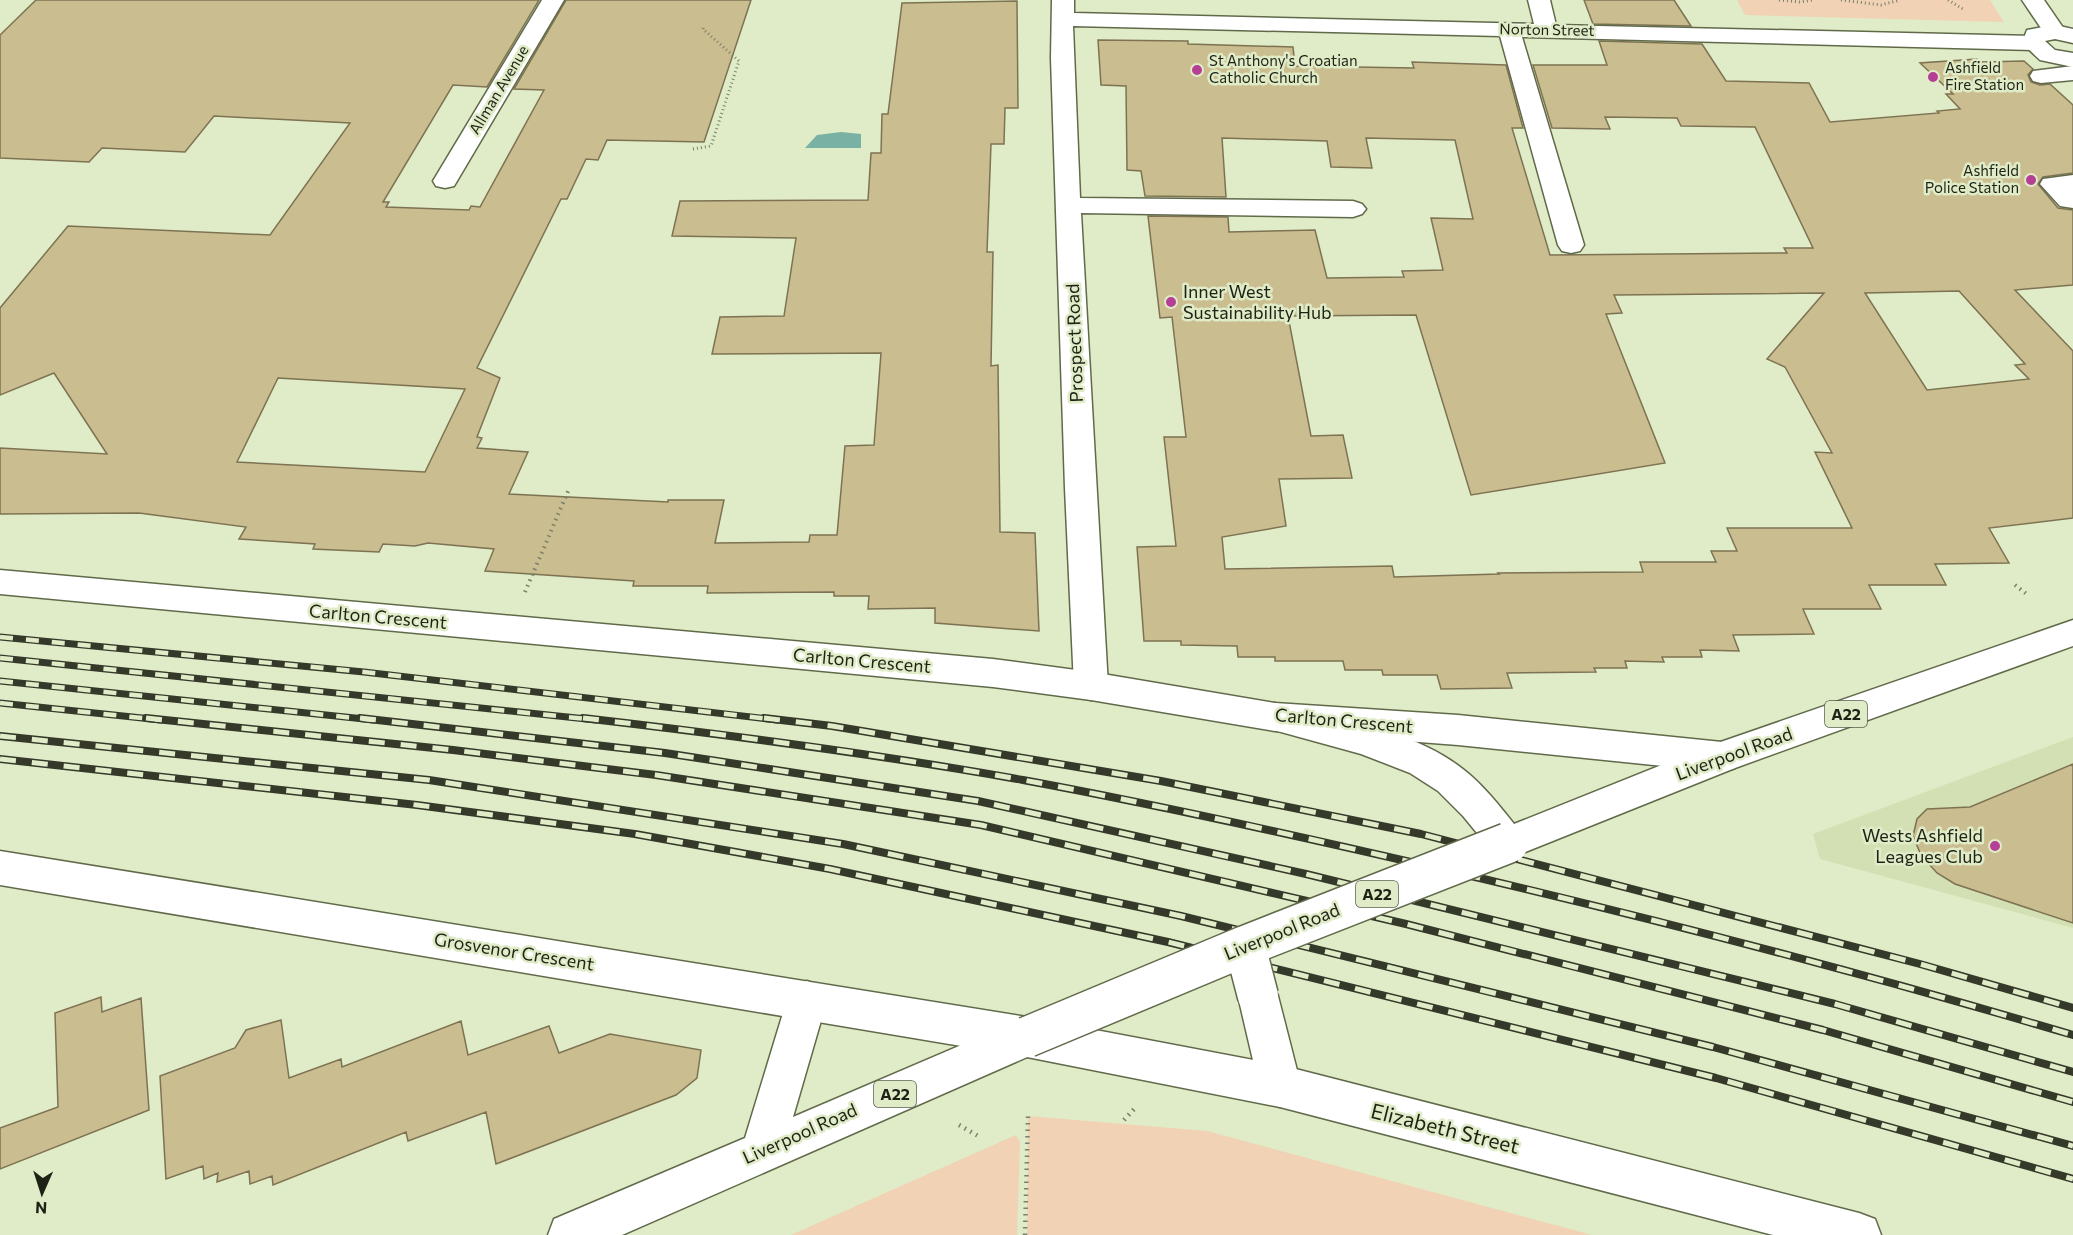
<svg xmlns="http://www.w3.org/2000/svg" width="2073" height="1235" font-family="Commissioner,sans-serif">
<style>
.built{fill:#d2e0b4}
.green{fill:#f1d2b5}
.water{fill:#79b1a4}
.building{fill:#cabd90;stroke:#7d7352;stroke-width:1.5;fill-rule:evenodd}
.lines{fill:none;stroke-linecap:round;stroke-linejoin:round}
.minor-casing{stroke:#606a4a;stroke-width:3}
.major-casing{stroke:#606a4a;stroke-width:3}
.highway-casing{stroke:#606a4a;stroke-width:3}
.path-far2{stroke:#7a816a;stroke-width:3;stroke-dasharray:1 3;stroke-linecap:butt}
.path-far1{stroke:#7a816a;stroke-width:4;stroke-dasharray:1.5 4.5;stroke-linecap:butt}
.path{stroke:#7a816a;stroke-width:4.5;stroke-dasharray:1.5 5;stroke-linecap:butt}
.minor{fill:#fff;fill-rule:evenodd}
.major{fill:#fff;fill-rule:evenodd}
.highway{fill:#fff;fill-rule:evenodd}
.rail-far1-casing{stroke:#343929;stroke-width:7}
.rail-casing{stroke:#343929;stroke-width:8}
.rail-far1{stroke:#e0ebc7;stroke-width:4.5;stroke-dasharray:13;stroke-linecap:butt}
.rail{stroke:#e0ebc7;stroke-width:5;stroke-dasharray:16;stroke-linecap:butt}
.highway-bridge-casing{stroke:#606a4a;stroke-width:43;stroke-linecap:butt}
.highway-bridge{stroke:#fff;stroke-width:40}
.poi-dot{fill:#b63f96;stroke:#e0ebc7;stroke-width:2}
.labels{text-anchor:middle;stroke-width:5;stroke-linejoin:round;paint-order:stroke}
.far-street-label{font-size:15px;fill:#1e2215;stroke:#e0ebc7}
.far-poi-label{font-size:15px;fill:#1e2215;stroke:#e0ebc7;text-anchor:start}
.shield{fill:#e0ebc7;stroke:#585e4a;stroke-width:1.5}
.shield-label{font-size:16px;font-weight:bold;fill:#1e2215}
.poi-label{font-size:18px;fill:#1e2215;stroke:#e0ebc7;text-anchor:start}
.street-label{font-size:18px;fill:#1e2215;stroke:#e0ebc7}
.near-street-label{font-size:21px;fill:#1e2215;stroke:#e0ebc7}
</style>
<rect width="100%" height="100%" fill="#e0ebc7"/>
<path class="built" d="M 2073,737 L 2073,928 L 1820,859 L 1813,834 Z"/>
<path class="green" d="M 1737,0 L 1990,0 L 2004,22 L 1745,15 Z
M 1028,1116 L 1207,1131 L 1592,1235 L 1027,1235 Z
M 1016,1135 L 1020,1142 L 1017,1235 L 791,1235 Z"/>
<path class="water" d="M 841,132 L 861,134 L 861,148 L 805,148 L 817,135 Z"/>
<path class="building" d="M 36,0 L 539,0 L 487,87 L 453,85 L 383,202 L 389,202 L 386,207 L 469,210 L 471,206 L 480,207 L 544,90 L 514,89 L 566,0 L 751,0 L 704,142 L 607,140 L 598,160 L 586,159 L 567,199 L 561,199 L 477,368 L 500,378 L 477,437 L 482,438 L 477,448 L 528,452 L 509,494 L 668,502 L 668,500 L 724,500 L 715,543 L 809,542 L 810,535 L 837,535 L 845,446 L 874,445 L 881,353 L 712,354 L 720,317 L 784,316 L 796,238 L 672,236 L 680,201 L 868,200 L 871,153 L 881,153 L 882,114 L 888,114 L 902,3 L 1017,1 L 1018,108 L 1005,108 L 1004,144 L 991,144 L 987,252 L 993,252 L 991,366 L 998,365 L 1000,532 L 1035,533 L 1039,631 L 935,623 L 935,608 L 868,609 L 869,596 L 834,596 L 834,592 L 707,593 L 708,586 L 633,586 L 634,581 L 485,571 L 494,549 L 428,543 L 415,546 L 383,544 L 379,552 L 313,549 L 315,544 L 239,539 L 246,527 L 139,513 L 0,514 L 0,448 L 107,454 L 54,373 L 0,395 L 0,308 L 68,226 L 270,235 L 350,123 L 214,116 L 185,152 L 102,148 L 89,162 L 0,158 L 0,35 ZM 278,378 L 465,389 L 425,472 L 237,462 Z
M 1584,0 L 1674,0 L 1691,26 L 1593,24 Z
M 1098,40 L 1188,41 L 1188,44 L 1293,47 L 1295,66 L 1414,68 L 1412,62 L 1506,65 L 1523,128 L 1512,128 L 1550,255 L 1787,253 L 1784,248 L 1813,248 L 1755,127 L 1681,126 L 1677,118 L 1605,117 L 1610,129 L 1552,128 L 1533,65 L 1607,65 L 1599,41 L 1702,44 L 1726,81 L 1809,83 L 1830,122 L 1939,113 L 1937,111 L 1960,109 L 1946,94 L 1953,94 L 1920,63 L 1977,59 L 1981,62 L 2024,61 L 2033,69 L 2028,75 L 2031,82 L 2040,85 L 2050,84 L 2073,105 L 2073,173 L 2043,177 L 2038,184 L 2058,208 L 2073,210 L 2073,285 L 2015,290 L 2073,351 L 2073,518 L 1989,528 L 2009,563 L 1935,564 L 1946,585 L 1869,585 L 1881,609 L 1803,609 L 1814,634 L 1733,635 L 1739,651 L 1700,650 L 1702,657 L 1662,657 L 1664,662 L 1625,661 L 1627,668 L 1594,668 L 1596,672 L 1507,673 L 1512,688 L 1441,689 L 1437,675 L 1383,675 L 1382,670 L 1345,670 L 1343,661 L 1275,661 L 1275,657 L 1238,657 L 1237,646 L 1181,645 L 1181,641 L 1144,641 L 1137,547 L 1176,546 L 1164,437 L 1186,437 L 1172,317 L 1160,318 L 1148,216 L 1228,217 L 1229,232 L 1315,230 L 1327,278 L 1404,277 L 1402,271 L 1443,270 L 1431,218 L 1473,219 L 1455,140 L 1366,138 L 1372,168 L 1331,167 L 1327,141 L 1222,138 L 1226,197 L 1145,196 L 1141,171 L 1127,170 L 1126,86 L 1101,85 ZM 1959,291 L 2025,364 L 2015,365 L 2029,379 L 1927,390 L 1865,293 ZM 1824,293 L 1767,359 L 1785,367 L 1832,453 L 1815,452 L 1852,528 L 1727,528 L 1737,551 L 1711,551 L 1716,562 L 1640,562 L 1643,572 L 1498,573 L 1499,574 L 1394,577 L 1392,566 L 1225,569 L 1222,537 L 1286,526 L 1279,479 L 1352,478 L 1343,435 L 1311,436 L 1288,316 L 1416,315 L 1471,495 L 1665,463 L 1606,314 L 1622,313 L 1614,295 Z
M 2073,764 L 2073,923 L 1955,884 L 1937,873 L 1921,855 L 1913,836 L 1917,819 L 1927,809 L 1970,807 Z
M 101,997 L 102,1012 L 141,998 L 149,1110 L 0,1169 L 0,1128 L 58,1107 L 55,1013 Z
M 281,1020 L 289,1078 L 341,1059 L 342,1067 L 461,1021 L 468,1055 L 549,1026 L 559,1053 L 610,1034 L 701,1050 L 697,1078 L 676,1095 L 496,1164 L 486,1112 L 408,1141 L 406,1132 L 273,1185 L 272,1176 L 250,1184 L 249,1171 L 217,1182 L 218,1173 L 204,1179 L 203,1166 L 166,1179 L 160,1076 L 235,1048 L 246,1030 Z"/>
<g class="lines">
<defs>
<path id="minor" d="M 542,0 L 564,0 L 457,181 L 454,186 L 445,188 L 436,186 L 433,181 Z
M 1052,0 L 1074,0 L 1074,13 L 1534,24 L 1528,0 L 1550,0 L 1556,25 L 2033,36 L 2041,38 L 2044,43 L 2041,48 L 2033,50 L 1522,37 L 1584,245 L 1580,251 L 1571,253 L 1562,251 L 1558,245 L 1500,36 L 1073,26 L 1080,198 L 1353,201 L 1362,204 L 1366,209 L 1362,214 L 1353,217 L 1081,213 L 1108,686 L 1103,696 L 1091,700 L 1079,696 L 1074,686 L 1065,488 L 1051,58 Z
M 2022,0 L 2044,0 L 2066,32 L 2063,37 L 2055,39 L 2047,37 Z
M 2073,66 L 2073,80 L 2041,83 L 2033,81 L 2030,76 L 2033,71 Z
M 2073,175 L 2073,208 L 2060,206 L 2040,184 L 2043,179 Z
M 0,851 L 1027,1017 L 1041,1023 L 1047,1037 L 1041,1051 L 1027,1057 L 0,885 Z"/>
<path id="major" d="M 2055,25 L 2073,29 L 2073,43 L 2055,39 L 2045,41 L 2055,50 L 2073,53 L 2073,67 L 2040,60 L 2022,43 L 2027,30 Z
M 0,570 L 993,659 L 1091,672 L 1275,703 L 1458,715 L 1722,742 L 1735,746 L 1740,757 L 1735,768 L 1722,772 L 1458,745 L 1275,731 L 1091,700 L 993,687 L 0,594 Z
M 1027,1017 L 1280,1065 L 1859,1213 L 1875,1219 L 1881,1235 L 1773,1235 L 1280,1107 L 1027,1057 L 1013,1051 L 1007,1037 L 1013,1023 Z"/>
<path id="highway" d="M 2073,620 L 2073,646 L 1735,768 L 1508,859 L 1495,855 L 1463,816 L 1438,791 L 1410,773 L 1361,754 L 1263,727 L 1258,717 L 1263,707 L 1275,703 C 1336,718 1415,730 1464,770 C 1483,785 1499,805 1514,824 L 1709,746 Z
M 1258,977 L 1272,983 L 1278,996 L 1301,1086 L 1295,1101 L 1280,1107 L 1265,1101 L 1259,1086 L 1238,996 L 1244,983 Z
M 807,981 L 821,987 L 827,1000 L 793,1117 L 1027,1017 L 1041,1023 L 1047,1037 L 1041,1051 L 622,1235 L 548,1235 L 554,1219 L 745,1138 L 787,1000 L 793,987 Z"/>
</defs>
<use href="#minor" class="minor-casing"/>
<use href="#major" class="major-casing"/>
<use href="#highway" class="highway-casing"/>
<path class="path-far2" d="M 1779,0 L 1800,2 L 1813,0
M 1841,0 L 1881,5 L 1900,0
M 1948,0 L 1963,9
M 693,149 L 711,146 L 739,61 L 703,29 L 704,26"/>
<path class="path-far1" d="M 2015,585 L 2028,595
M 525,592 L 569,489"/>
<path class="path" d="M 1124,1120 L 1135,1108
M 959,1125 L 980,1137
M 1025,1235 L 1028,1116"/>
<use href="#minor" class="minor"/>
<use href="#major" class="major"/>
<use href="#highway" class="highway"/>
<defs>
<path id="rail-far1" d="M 0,637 L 364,672 L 777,720
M 0,658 L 596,720
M 0,681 L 374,720
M 0,703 L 161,720"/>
<path id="rail" d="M 146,718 L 453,750 L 656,775 L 981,825 L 1406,924 L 1823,1030 L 2073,1102
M 360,718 L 665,753 L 978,801 L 1306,874 L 1835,1004 L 2073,1072
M 583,718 C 730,735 878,754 1023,780 C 1159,805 1294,835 1428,866 C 1645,916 1860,972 2073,1035
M 764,718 L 832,726 L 1161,781 L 1421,834 L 1920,964 L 2073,1008
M 0,736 L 429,780 L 843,844 L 1181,916 L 1713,1047 L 2073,1146
M 0,759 L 417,805 L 635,834 L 830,869 L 1168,942 L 1716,1078 L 2073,1179"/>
</defs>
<use href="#rail-far1" class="rail-far1-casing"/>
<use href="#rail" class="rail-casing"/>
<use href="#rail-far1" class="rail-far1"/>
<use href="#rail" class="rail"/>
<defs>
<path id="highway-bridge" d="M 1245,946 L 1258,996
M 1027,1037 L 1245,946 L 1508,843"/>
</defs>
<use href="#highway-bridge" class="highway-bridge-casing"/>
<use href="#highway-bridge" class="highway-bridge"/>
</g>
<g class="poi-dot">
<circle cx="1197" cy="70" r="6"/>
<circle cx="1933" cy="77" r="6"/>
<circle cx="2031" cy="180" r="6"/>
<circle cx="1171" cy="302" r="6"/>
<circle cx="1995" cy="846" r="6"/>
</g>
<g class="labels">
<g class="far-street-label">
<text transform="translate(1547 30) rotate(1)" y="5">Norton Street</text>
<text transform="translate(499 90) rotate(-59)" y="5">Allman Avenue</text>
</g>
<g class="far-poi-label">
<text x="1209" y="66">St Anthony's Croatian<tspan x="1209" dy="17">Catholic Church</tspan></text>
<text x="1945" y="73">Ashfield<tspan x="1945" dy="17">Fire Station</tspan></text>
<text x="2019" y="176" text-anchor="end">Ashfield<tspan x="2019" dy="17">Police Station</tspan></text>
</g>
<g class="shield">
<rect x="1825" y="701" width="42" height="26" rx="4.5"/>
<rect x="1356" y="881" width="42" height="26" rx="4.5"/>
<rect x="874" y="1081" width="42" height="26" rx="4.5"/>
</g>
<g class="shield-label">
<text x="1846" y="720">A22</text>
<text x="1377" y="900">A22</text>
<text x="895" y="1100">A22</text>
</g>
<g class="poi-label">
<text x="1183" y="298">Inner West<tspan x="1183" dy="21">Sustainability Hub</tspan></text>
<text x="1983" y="842" text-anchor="end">Wests Ashfield<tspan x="1983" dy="21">Leagues Club</tspan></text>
</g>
<g class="street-label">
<text transform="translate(1075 343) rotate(-92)" y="6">Prospect Road</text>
<text transform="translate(378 617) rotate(5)" y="6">Carlton Crescent</text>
<text transform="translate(862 661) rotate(5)" y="6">Carlton Crescent</text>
<text transform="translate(1344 721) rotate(5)" y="6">Carlton Crescent</text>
<text transform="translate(1734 754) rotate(-20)" y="6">Liverpool Road</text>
<text transform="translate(1282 932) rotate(-22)" y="6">Liverpool Road</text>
<text transform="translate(514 952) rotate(9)" y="6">Grosvenor Crescent</text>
<text transform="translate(800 1134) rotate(-24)" y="6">Liverpool Road</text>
</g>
<g class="near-street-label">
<text transform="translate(1445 1129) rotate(14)" y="7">Elizabeth Street</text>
</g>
</g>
<g transform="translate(42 1193) rotate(183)" stroke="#e0ebc7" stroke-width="4.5" paint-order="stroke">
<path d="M0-4.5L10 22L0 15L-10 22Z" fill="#1e2215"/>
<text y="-9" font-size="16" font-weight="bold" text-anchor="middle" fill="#1e2215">N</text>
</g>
</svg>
